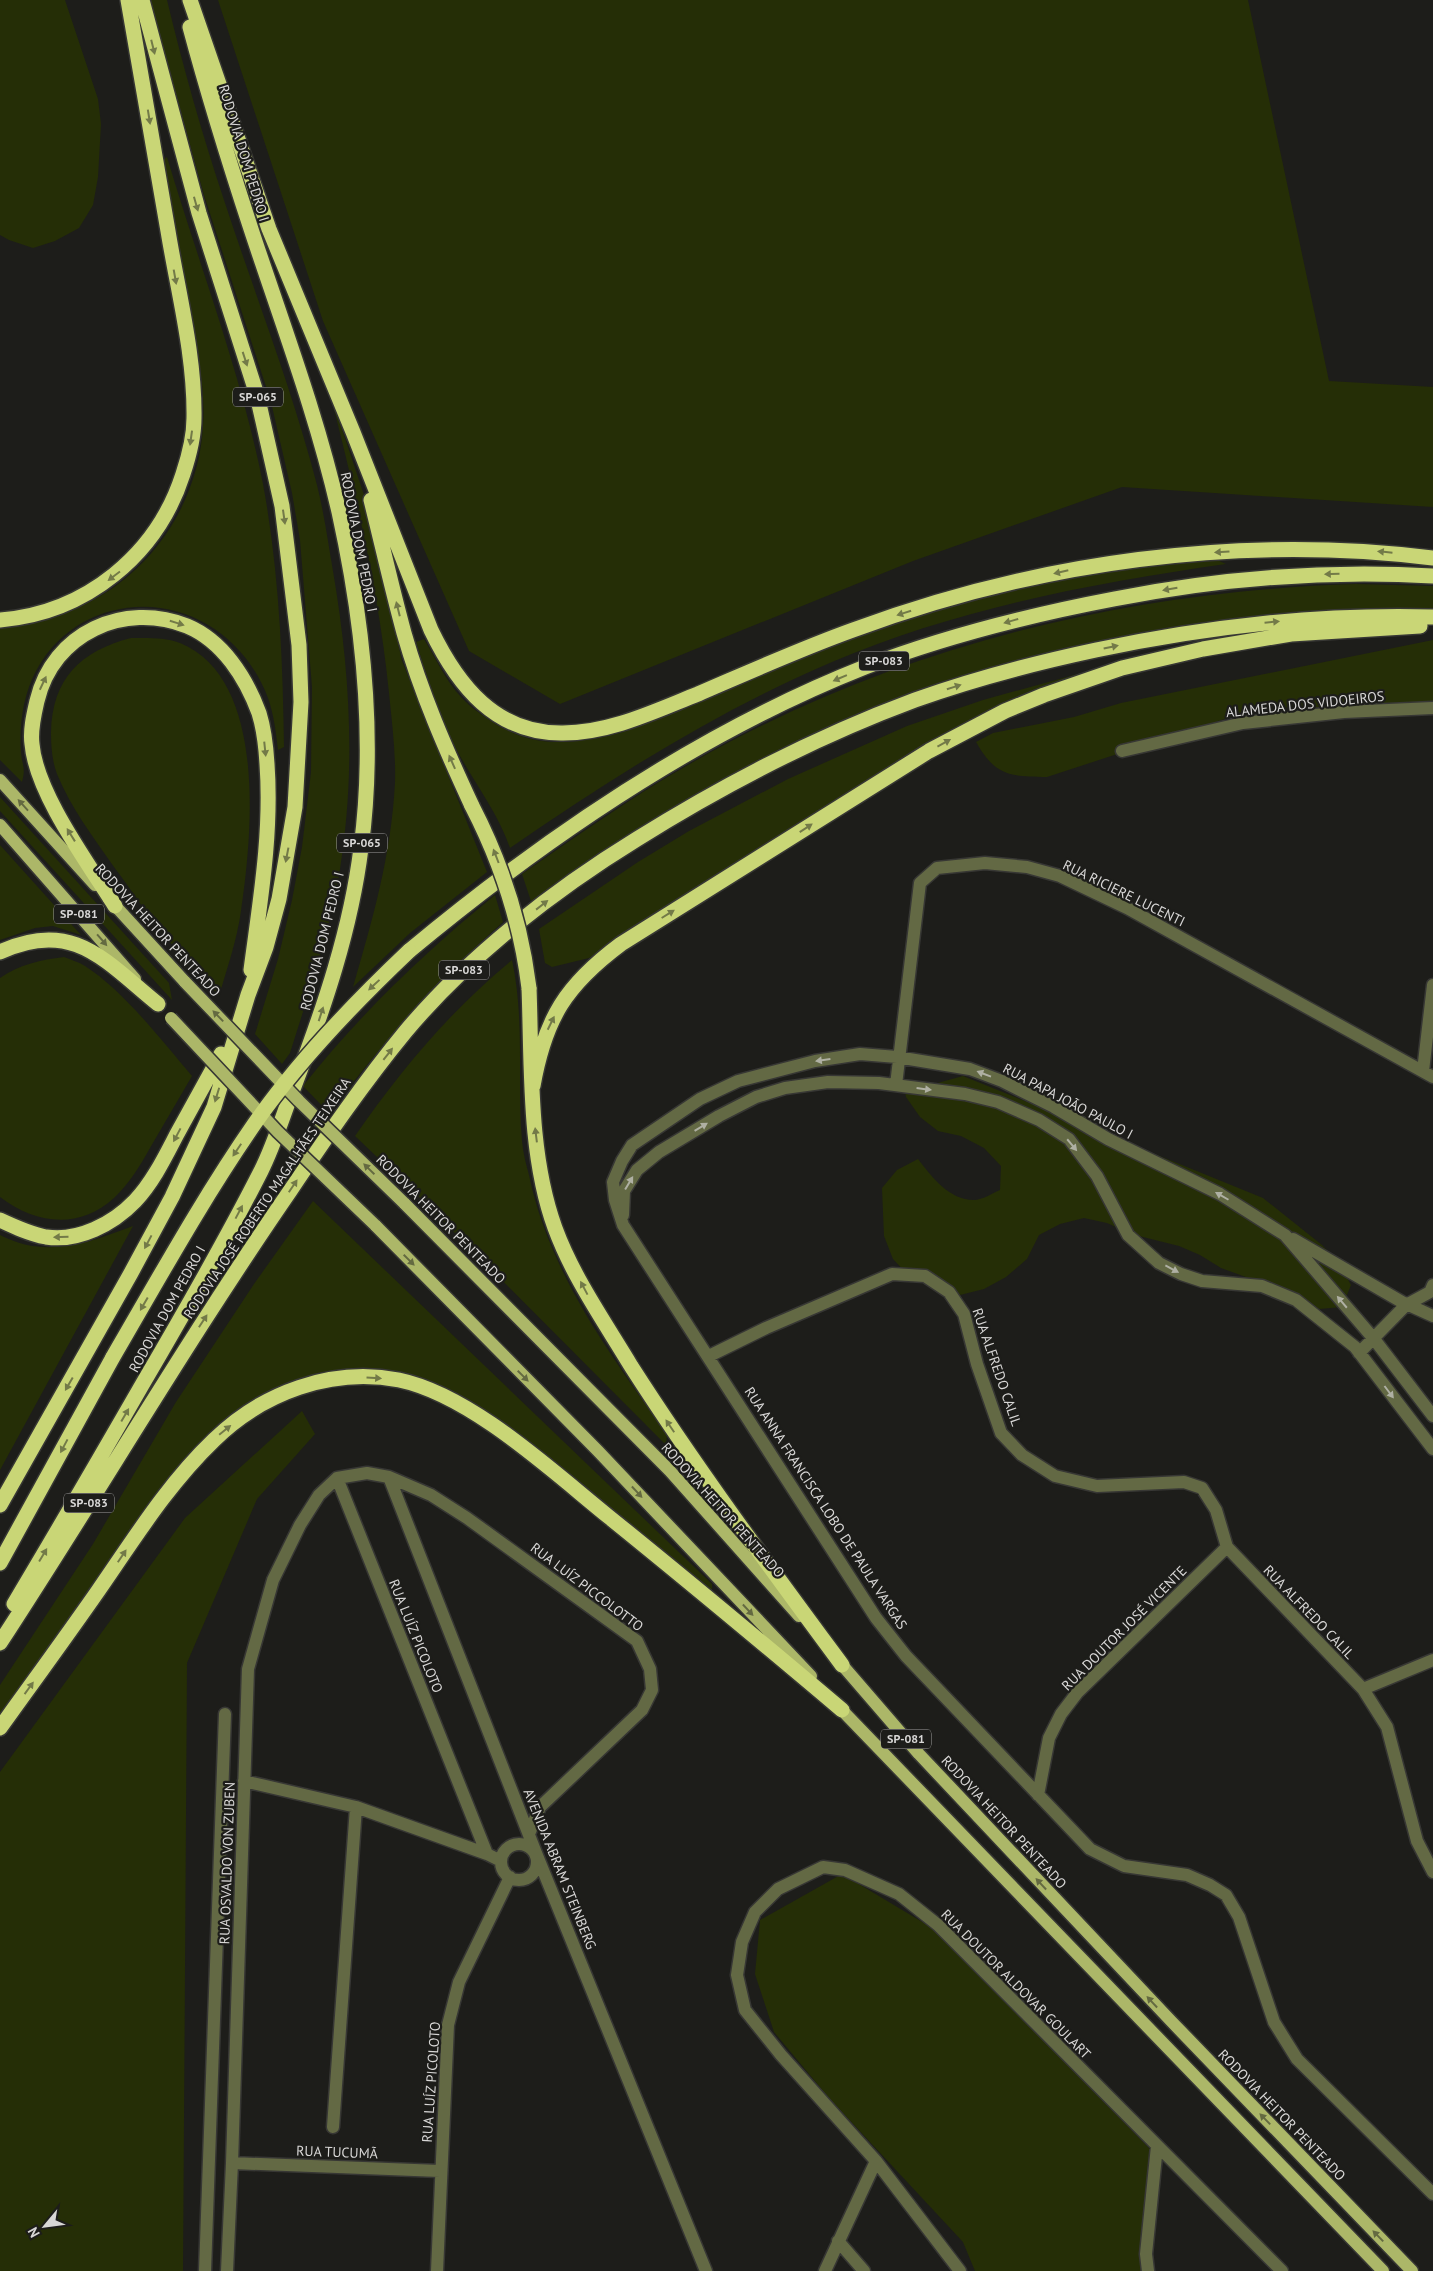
<svg xmlns="http://www.w3.org/2000/svg" width="1433" height="2271" font-family="'PT Sans',sans-serif">
<style>
.green{fill:#252e06}
.lines{fill:none;stroke-linecap:round;stroke-linejoin:round}
.minor-casing{stroke:#373734;stroke-width:15}
.major-casing{stroke:#373734;stroke-width:15}
.highway-casing{stroke:#373734;stroke-width:18}
.minor{stroke:#636944;stroke-width:12}
.major{stroke:#acb768;stroke-width:12}
.highway{stroke:#c9d676;stroke-width:15}
.major-bridge-casing{stroke:#373734;stroke-width:15;stroke-linecap:butt}
.highway-bridge-casing{stroke:#373734;stroke-width:18;stroke-linecap:butt}
.major-bridge{stroke:#acb768;stroke-width:12}
.highway-bridge{stroke:#c9d676;stroke-width:15}
.oneway{fill:#737a48}
.oneway2{fill:#646a41}
.oneway3{fill:#afb0a3}
.labels{text-anchor:middle;stroke-width:4.5;stroke-linejoin:round;paint-order:stroke}
.shield{fill:#1d1d1a;stroke:#a09f9e;stroke-width:1}
.shield-label{font-size:12px;font-weight:bold;fill:#d8d7d6}
.street-label{font-size:14px;fill:#d8d7d6;stroke:#1d1d1a}
</style>
<rect width="100%" height="100%" fill="#1d1d1a"/>
<path class="green" d="M 0,0 L 65,0 L 98,99 L 101,124 L 98,177 L 93,205 L 79,228 L 55,241 L 33,248 L 9,240 L 0,235 Z
M 150,0 L 167,0 C 183,67 202,134 224,200 C 255,295 292,388 317,485 C 324,513 328,542 333,571 C 350,671 356,768 340,869 C 330,932 309,992 290,1053 L 282,1064 L 255,1034 L 278,959 L 292,900 L 302,847 L 311,772 L 312,687 L 300,540 L 292,493 L 271,402 L 204,195 Z
M 218,0 L 1248,0 L 1329,381 L 1433,387 L 1433,507 L 1122,487 L 913,561 L 560,704 L 469,651 L 323,321 Z
M 167,157 C 199,265 241,372 263,484 C 279,570 283,660 284,747 L 278,750 C 276,733 274,715 268,698 C 244,633 178,593 111,611 C 78,620 52,641 36,671 C 23,695 19,726 21,752 C 22,765 26,768 22,782 L 0,760 L 0,628 C 47,624 91,607 127,577 C 172,540 200,483 203,426 C 206,387 196,347 190,310 C 181,260 171,210 162,161 Z
M 330,393 L 367,504 L 402,661 L 487,872 L 410,933 L 353,987 C 373,918 391,856 395,783 C 396,754 392,723 389,693 C 379,591 355,492 330,393 Z
M 1217,560 L 1226,564 C 1092,583 957,609 832,662 C 717,711 613,777 510,848 C 497,810 471,779 453,743 C 437,711 427,676 416,642 L 424,639 C 436,659 446,681 461,697 C 470,707 481,714 491,721 C 535,750 572,744 620,733 C 743,683 867,625 996,592 C 1068,574 1143,567 1217,560 Z
M 1356,584 L 1433,586 L 1433,610 C 1212,608 993,650 793,744 C 700,787 615,842 531,901 L 522,874 C 577,836 630,798 688,765 C 891,648 1123,591 1356,584 Z
M 131,638 C 147,638 164,637 180,643 C 268,679 252,836 241,911 C 237,940 227,968 219,996 C 202,977 184,959 168,940 C 149,917 132,891 114,867 C 93,837 71,808 57,774 C 52,761 51,746 51,733 C 52,678 81,651 131,638 Z
M 1433,640 L 1433,706 L 1258,708 L 1047,777 C 1010,776 996,777 976,742 L 993,733 L 1074,717 L 1121,703 Z
M 1081,673 L 1001,706 L 920,747 L 589,958 L 552,967 L 545,963 L 539,929 L 638,862 L 689,831 L 788,779 L 907,726 L 983,700 Z
M 0,797 L 169,983 L 172,1000 L 0,811 Z
M 0,845 L 81,935 L 53,926 L 35,928 L 0,940 Z
M 495,895 L 503,922 C 437,980 382,1044 329,1113 L 303,1086 C 359,1015 425,952 495,895 Z
M 64,957 C 71,960 79,962 85,966 C 123,990 163,1042 192,1076 C 178,1100 164,1124 150,1148 C 140,1166 129,1184 114,1198 C 79,1230 35,1224 0,1197 L 0,978 C 20,964 41,960 64,957 Z
M 512,960 C 525,1020 517,1080 522,1141 C 523,1153 526,1164 529,1175 C 549,1272 610,1355 667,1434 L 666,1445 L 419,1197 L 355,1136 C 400,1071 450,1011 512,960 Z
M 963,1076 L 1263,1198 L 1322,1245 L 1339,1263 L 1351,1285 L 1342,1307 L 1319,1309 L 1298,1296 L 1221,1268 L 1200,1255 L 1179,1246 L 1131,1234 L 1107,1223 L 1084,1218 L 1060,1224 L 1039,1235 L 1027,1259 L 1006,1277 L 984,1289 L 960,1295 L 910,1277 L 893,1259 L 884,1236 L 882,1188 L 897,1170 L 918,1159 C 932,1177 949,1200 974,1200 C 982,1200 993,1193 1000,1190 L 1001,1166 L 984,1148 L 961,1136 L 938,1131 L 920,1117 L 906,1097 L 905,1092 L 912,1090 Z
M 313,1201 L 712,1584 L 712,1592 L 468,1401 L 349,1371 L 314,1375 L 286,1384 L 258,1396 L 232,1413 L 209,1434 L 159,1491 L 0,1716 L 0,1685 L 93,1544 L 176,1402 L 254,1284 Z
M 133,1226 L 0,1470 L 0,1235 C 46,1259 88,1243 133,1226 Z
M 302,1411 L 315,1434 L 257,1499 L 187,1663 L 183,2271 L 0,2271 L 0,1772 L 185,1518 Z
M 842,1874 L 934,1929 L 1151,2150 L 1145,2271 L 975,2271 L 963,2242 L 829,2098 L 774,2032 L 755,1974 L 760,1920 Z"/>
<g class="lines">
<defs>
<path id="minor" d="M 1122,751 L 1243,723 L 1344,712 L 1433,708
M 1423,1071 L 1433,985
M 896,1085 L 920,883 L 937,868 L 985,863 L 1027,867 L 1060,876 L 1127,908 L 1433,1077
M 623,1215 L 624,1191 L 637,1170 L 659,1152 L 719,1116 L 756,1097 L 785,1088 L 828,1082 L 879,1083 L 965,1094 L 998,1102 L 1039,1120 L 1069,1139 L 1097,1176 L 1128,1235 L 1159,1263 L 1181,1274 L 1202,1281 L 1262,1286 L 1296,1300 L 1355,1347 L 1433,1449
M 1293,1239 L 1402,1302 L 1433,1316
M 1359,1353 L 1406,1305 L 1430,1292 L 1433,1285
M 709,1356 L 766,1328 L 892,1274 L 925,1276 L 949,1292 L 964,1314 L 977,1364 L 1001,1433 L 1022,1455 L 1055,1476 L 1097,1486 L 1184,1482 L 1202,1488 L 1216,1510 L 1227,1547 L 1363,1689 L 1387,1727 L 1417,1841 L 1433,1872
M 1433,1416 L 1374,1339 L 1285,1235 L 1220,1194 L 1108,1139 L 1054,1107 L 1002,1081 L 970,1069 L 897,1057 L 860,1054 L 815,1061 L 738,1081 L 700,1099 L 632,1145 L 622,1161 L 613,1182 L 615,1200 L 623,1225 L 876,1618 L 906,1656 L 1090,1849 L 1124,1866 L 1187,1875 L 1210,1885 L 1226,1895 L 1239,1917 L 1274,2022 L 1297,2059 L 1433,2194
M 389,1477 L 536,1853 L 706,2271
M 337,1478 L 367,1473 L 389,1477 L 431,1495 L 467,1518 L 637,1641 L 650,1669 L 652,1690 L 642,1710 L 540,1807 L 529,1834
M 337,1478 L 487,1854
M 1363,1689 L 1433,1660
M 244,1781 L 356,1807 L 487,1854 L 501,1861
M 1038,1795 L 1049,1738 L 1061,1714 L 1077,1693 L 1227,1547
M501 1862a18 18 0 1 1 36 0a18 18 0 1 1-36 0Z
M 333,2127 L 356,1807
M 232,2163 L 440,2171
M 838,2241 L 864,2271
M 205,2271 L 225,1714
M 227,2271 L 232,2163 L 248,1669 L 273,1580 L 300,1525 L 319,1495 L 337,1478
M 437,2271 L 448,2025 L 459,1982 L 510,1877
M 825,2271 L 876,2161
M 960,2271 L 876,2161 L 781,2055 L 745,2010 L 737,1975 L 742,1942 L 755,1912 L 778,1889 L 823,1867 L 845,1870 L 899,1894 L 938,1925 L 1282,2271
M 1148,2271 L 1146,2254 L 1157,2146"/>
<path id="major" d="M 0,780 L 95,885
M 0,825 L 135,979
M 109,899 L 185,982
M 404,1203 L 670,1471 L 799,1616
M 375,1225 L 598,1451 L 811,1676
M 837,1659 L 919,1754 L 1171,2021 L 1412,2271
M 836,1704 L 1383,2271"/>
<path id="highway" d="M 190,0 L 269,229 L 353,432 L 431,630 C 458,686 496,734 563,733 C 610,733 655,711 698,694 C 749,672 800,649 853,630 C 1037,562 1238,534 1433,558
M 371,500 C 382,544 392,589 404,633 C 421,693 446,750 472,806
M 0,620 C 86,613 157,555 183,474 C 189,456 194,437 194,418 C 195,356 178,292 168,231 C 155,154 142,77 128,0
M 115,906 C 88,863 36,793 32,744 C 30,730 34,714 37,701 C 53,633 124,601 187,626 C 223,641 246,678 259,713 C 264,729 266,747 267,764 C 272,833 260,902 251,970
M 409,951 C 546,837 698,733 865,667 C 946,636 1030,615 1114,599 C 1220,578 1326,570 1433,576
M 0,952 C 73,918 105,961 158,1004
M 529,988 C 532,1065 528,1154 555,1228 C 573,1277 604,1321 631,1366 C 697,1469 769,1566 842,1665
M 533,1086 C 545,1018 566,985 621,944 L 929,751 L 1005,711 L 1044,695 L 1122,668 L 1203,649 L 1291,634 L 1420,626
M 0,1220 C 15,1227 30,1234 46,1237 C 78,1242 113,1224 135,1201 C 153,1182 165,1157 177,1134 C 192,1107 206,1081 221,1054
M 0,1505 L 131,1273 L 172,1197 L 214,1107 L 248,995 L 266,947 L 279,899 L 295,807 L 301,702 L 299,645 L 282,506 L 257,395 L 199,213 L 142,0
M 0,1563 L 113,1357
M 14,1604 C 57,1532 100,1458 142,1385 C 183,1315 224,1244 261,1171 C 275,1143 284,1112 295,1084 C 324,1008 351,929 361,848 C 376,736 363,621 339,512 C 317,415 282,323 251,229 C 229,162 208,94 190,27
M 0,1643 C 98,1493 188,1339 290,1191 C 327,1136 364,1082 406,1031 C 469,956 554,890 637,839 C 725,784 818,736 915,700 C 974,679 1035,663 1096,650 C 1210,626 1317,614 1433,617
M 0,1728 C 33,1682 66,1637 98,1591 C 134,1539 168,1484 214,1440 C 262,1393 331,1367 399,1380 C 471,1395 552,1471 609,1517 C 687,1580 765,1645 842,1710"/>
</defs>
<use href="#minor" class="minor-casing"/>
<use href="#major" class="major-casing"/>
<use href="#highway" class="highway-casing"/>
<use href="#minor" class="minor"/>
<use href="#major" class="major"/>
<use href="#highway" class="highway"/>
<defs>
<path id="major-bridge" d="M 185,982 L 299,1101 L 404,1203
M 171,1018 L 278,1132 L 375,1225"/>
<path id="highway-bridge" d="M 472,806 C 502,864 521,923 529,988
M 113,1357 C 159,1278 203,1198 255,1123 C 299,1060 353,1004 409,951"/>
</defs>
<use href="#major-bridge" class="major-bridge-casing"/>
<use href="#highway-bridge" class="highway-bridge-casing"/>
<use href="#major-bridge" class="major-bridge"/>
<use href="#highway-bridge" class="highway-bridge"/>
</g>
<defs><path id="oneway-solid" d="M-6-.8H1V-3.2L6.5 0L1 3.2V.8H-6Z" transform="scale(1.25)"/></defs>
<g class="oneway">
<use href="#oneway-solid" transform="translate(153 47) rotate(76)"/>
<use href="#oneway-solid" transform="translate(149 117) rotate(81)"/>
<use href="#oneway-solid" transform="translate(196 204) rotate(74)"/>
<use href="#oneway-solid" transform="translate(175 277) rotate(80)"/>
<use href="#oneway-solid" transform="translate(245 359) rotate(72)"/>
<use href="#oneway-solid" transform="translate(191 438) rotate(98)"/>
<use href="#oneway-solid" transform="translate(284 517) rotate(82)"/>
<use href="#oneway-solid" transform="translate(1222 552) rotate(176)"/>
<use href="#oneway-solid" transform="translate(1385 552) rotate(-174)"/>
<use href="#oneway-solid" transform="translate(1061 572) rotate(167)"/>
<use href="#oneway-solid" transform="translate(1332 574) rotate(178)"/>
<use href="#oneway-solid" transform="translate(114 576) rotate(143)"/>
<use href="#oneway-solid" transform="translate(1170 589) rotate(170)"/>
<use href="#oneway-solid" transform="translate(398 609) rotate(-104)"/>
<use href="#oneway-solid" transform="translate(904 613) rotate(162)"/>
<use href="#oneway-solid" transform="translate(1011 621) rotate(164)"/>
<use href="#oneway-solid" transform="translate(1272 622) rotate(-6)"/>
<use href="#oneway-solid" transform="translate(177 623) rotate(17)"/>
<use href="#oneway-solid" transform="translate(1111 647) rotate(-12)"/>
<use href="#oneway-solid" transform="translate(840 678) rotate(157)"/>
<use href="#oneway-solid" transform="translate(43 683) rotate(-65)"/>
<use href="#oneway-solid" transform="translate(954 687) rotate(-18)"/>
<use href="#oneway-solid" transform="translate(944 743) rotate(-29)"/>
<use href="#oneway-solid" transform="translate(265 749) rotate(84)"/>
<use href="#oneway-solid" transform="translate(452 762) rotate(-114)"/>
<use href="#oneway-solid" transform="translate(806 828) rotate(-33)"/>
<use href="#oneway-solid" transform="translate(71 835) rotate(-122)"/>
<use href="#oneway-solid" transform="translate(287 855) rotate(101)"/>
<use href="#oneway-solid" transform="translate(496 856) rotate(-111)"/>
<use href="#oneway-solid" transform="translate(542 905) rotate(-38)"/>
<use href="#oneway-solid" transform="translate(668 914) rotate(-32)"/>
<use href="#oneway-solid" transform="translate(374 985) rotate(137)"/>
<use href="#oneway-solid" transform="translate(321 1014) rotate(-72)"/>
<use href="#oneway-solid" transform="translate(551 1023) rotate(-64)"/>
<use href="#oneway-solid" transform="translate(388 1054) rotate(-52)"/>
<use href="#oneway-solid" transform="translate(217 1095) rotate(107)"/>
<use href="#oneway-solid" transform="translate(177 1135) rotate(118)"/>
<use href="#oneway-solid" transform="translate(536 1135) rotate(-97)"/>
<use href="#oneway-solid" transform="translate(237 1150) rotate(124)"/>
<use href="#oneway-solid" transform="translate(293 1186) rotate(-56)"/>
<use href="#oneway-solid" transform="translate(239 1212) rotate(-62)"/>
<use href="#oneway-solid" transform="translate(61 1237) rotate(178)"/>
<use href="#oneway-solid" transform="translate(148 1242) rotate(118)"/>
<use href="#oneway-solid" transform="translate(584 1288) rotate(-118)"/>
<use href="#oneway-solid" transform="translate(144 1304) rotate(120)"/>
<use href="#oneway-solid" transform="translate(203 1321) rotate(-57)"/>
<use href="#oneway-solid" transform="translate(374 1378) rotate(4)"/>
<use href="#oneway-solid" transform="translate(69 1384) rotate(120)"/>
<use href="#oneway-solid" transform="translate(125 1415) rotate(-60)"/>
<use href="#oneway-solid" transform="translate(670 1426) rotate(-124)"/>
<use href="#oneway-solid" transform="translate(225 1430) rotate(-39)"/>
<use href="#oneway-solid" transform="translate(64 1446) rotate(118)"/>
<use href="#oneway-solid" transform="translate(43 1555) rotate(-59)"/>
<use href="#oneway-solid" transform="translate(122 1556) rotate(-56)"/>
<use href="#oneway-solid" transform="translate(29 1688) rotate(-54)"/>
</g>
<g class="oneway2">
<use href="#oneway-solid" transform="translate(23 805) rotate(-132)"/>
<use href="#oneway-solid" transform="translate(102 940) rotate(49)"/>
<use href="#oneway-solid" transform="translate(218 1016) rotate(-134)"/>
<use href="#oneway-solid" transform="translate(369 1169) rotate(-136)"/>
<use href="#oneway-solid" transform="translate(409 1260) rotate(45)"/>
<use href="#oneway-solid" transform="translate(523 1376) rotate(45)"/>
<use href="#oneway-solid" transform="translate(637 1492) rotate(47)"/>
<use href="#oneway-solid" transform="translate(748 1610) rotate(47)"/>
<use href="#oneway-solid" transform="translate(1041 1884) rotate(-133)"/>
<use href="#oneway-solid" transform="translate(1152 2002) rotate(-133)"/>
<use href="#oneway-solid" transform="translate(1265 2119) rotate(-134)"/>
<use href="#oneway-solid" transform="translate(1378 2236) rotate(-134)"/>
</g>
<g class="oneway3">
<use href="#oneway-solid" transform="translate(823 1060) rotate(172)"/>
<use href="#oneway-solid" transform="translate(984 1074) rotate(-159)"/>
<use href="#oneway-solid" transform="translate(924 1089) rotate(7)"/>
<use href="#oneway-solid" transform="translate(701 1127) rotate(-31)"/>
<use href="#oneway-solid" transform="translate(1072 1145) rotate(50)"/>
<use href="#oneway-solid" transform="translate(629 1183) rotate(-59)"/>
<use href="#oneway-solid" transform="translate(1222 1196) rotate(-150)"/>
<use href="#oneway-solid" transform="translate(1172 1269) rotate(28)"/>
<use href="#oneway-solid" transform="translate(1342 1302) rotate(-130)"/>
<use href="#oneway-solid" transform="translate(1389 1392) rotate(53)"/>
</g>
<g class="labels">
<g class="shield">
<rect x="233" y="387.5" width="50" height="19" rx="4"/>
<rect x="859" y="651.5" width="50" height="19" rx="4"/>
<rect x="337" y="833.5" width="50" height="19" rx="4"/>
<rect x="54" y="904.5" width="50" height="19" rx="4"/>
<rect x="439" y="960.5" width="50" height="19" rx="4"/>
<rect x="64" y="1493.5" width="50" height="19" rx="4"/>
<rect x="881" y="1729.5" width="50" height="19" rx="4"/>
</g>
<g class="shield-label">
<text x="258" y="401">SP-065</text>
<text x="884" y="665">SP-083</text>
<text x="362" y="847">SP-065</text>
<text x="79" y="918">SP-081</text>
<text x="464" y="974">SP-083</text>
<text x="89" y="1507">SP-083</text>
<text x="906" y="1743">SP-081</text>
</g>
<g class="street-label">
<text transform="translate(244 153) rotate(73)" y="5">RODOVIA DOM PEDRO I</text>
<text transform="translate(359 542) rotate(79)" y="5">RODOVIA DOM PEDRO I</text>
<text transform="translate(1305 704) rotate(-6)" y="5">ALAMEDA DOS VIDOEIROS</text>
<text transform="translate(1124 893) rotate(26)" y="5">RUA RICIERE LUCENTI</text>
<text transform="translate(158 930) rotate(47)" y="5">RODOVIA HEITOR PENTEADO</text>
<text transform="translate(322 941) rotate(-76)" y="5">RODOVIA DOM PEDRO I</text>
<text transform="translate(1068 1101) rotate(28)" y="5">RUA PAPA JOÃO PAULO I</text>
<text transform="translate(267 1198) rotate(-56)" y="5">RODOVIA JOSÉ ROBERTO MAGALHÃES TEIXEIRA</text>
<text transform="translate(441 1219) rotate(45)" y="5">RODOVIA HEITOR PENTEADO</text>
<text transform="translate(167 1309) rotate(-61)" y="5">RODOVIA DOM PEDRO I</text>
<text transform="translate(997 1367) rotate(71)" y="5">RUA ALFREDO CALIL</text>
<text transform="translate(826 1508) rotate(57)" y="5">RUA ANNA FRANCISCA LOBO DE PAULA VARGAS</text>
<text transform="translate(723 1510) rotate(48)" y="5">RODOVIA HEITOR PENTEADO</text>
<text transform="translate(587 1587) rotate(37)" y="5">RUA LUÍZ PICCOLOTTO</text>
<text transform="translate(1309 1612) rotate(46)" y="5">RUA ALFREDO CALIL</text>
<text transform="translate(1124 1628) rotate(-45)" y="5">RUA DOUTOR JOSÉ VICENTE</text>
<text transform="translate(416 1636) rotate(68)" y="5">RUA LUÍZ PICOLOTO</text>
<text transform="translate(1004 1822) rotate(47)" y="5">RODOVIA HEITOR PENTEADO</text>
<text transform="translate(227 1863) rotate(-88)" y="5">RUA OSVALDO VON ZUBEN</text>
<text transform="translate(560 1869) rotate(68)" y="5">AVENIDA ABRAM STEINBERG</text>
<text transform="translate(1016 1984) rotate(45)" y="5">RUA DOUTOR ALDOVAR GOULART</text>
<text transform="translate(431 2082) rotate(-86)" y="5">RUA LUÍZ PICOLOTO</text>
<text transform="translate(1282 2115) rotate(46)" y="5">RODOVIA HEITOR PENTEADO</text>
<text transform="translate(337 2152) rotate(2)" y="5">RUA TUCUMÃ</text>
</g>
</g>
<g transform="translate(45 2226) rotate(241)" stroke="#1d1d1a" stroke-width="4" paint-order="stroke">
<path d="M0-4L9 19L0 12L-9 19Z" fill="#d8d7d6"/>
<text y="-8" font-size="14" font-weight="bold" text-anchor="middle" fill="#d8d7d6">N</text>
</g>
</svg>
